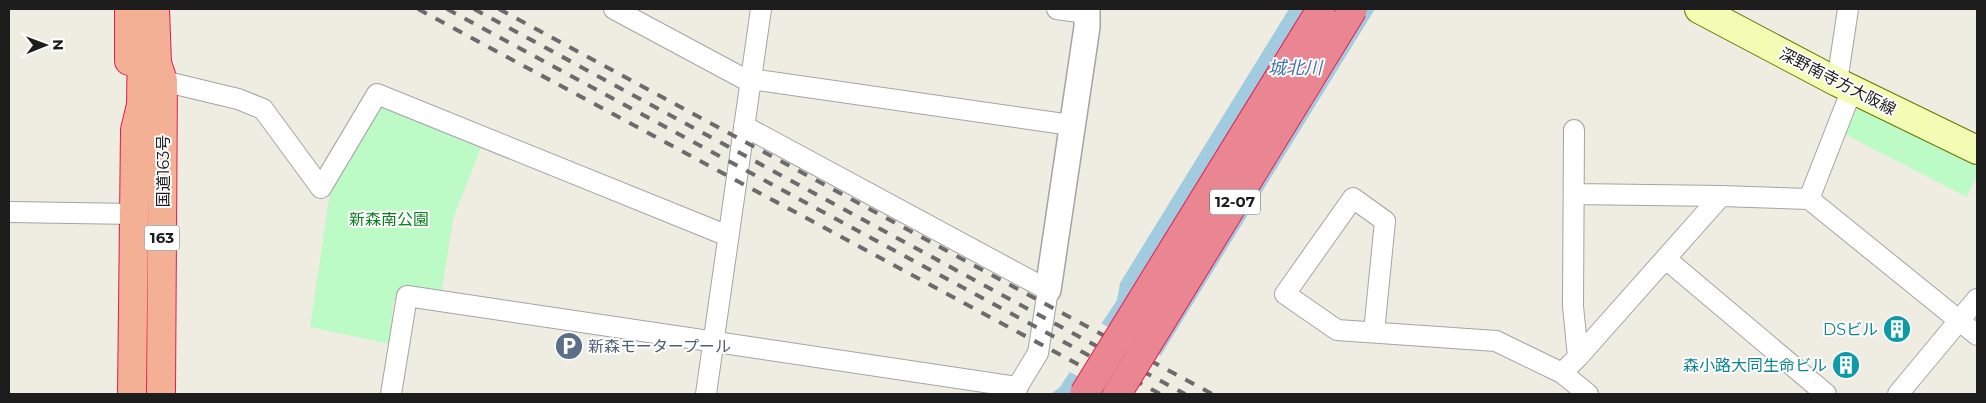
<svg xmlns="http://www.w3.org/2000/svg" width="1986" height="403" font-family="Montserrat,'Noto Sans JP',sans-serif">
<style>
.park{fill:#bdfbc6}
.water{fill:#a1ccdf}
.pier{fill:#efece2}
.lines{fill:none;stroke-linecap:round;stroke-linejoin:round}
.minor-casing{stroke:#a4a4a4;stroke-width:22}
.tertiary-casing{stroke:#a4a4a4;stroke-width:28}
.secondary-casing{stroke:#627800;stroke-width:30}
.trunk-casing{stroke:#e01d51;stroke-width:30}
.minor{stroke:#fff;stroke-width:20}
.tertiary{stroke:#fff;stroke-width:25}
.secondary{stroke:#f3fcb3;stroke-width:28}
.trunk{stroke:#f4b094;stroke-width:28}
.rail{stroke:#6b6b6b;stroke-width:4;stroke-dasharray:10 10;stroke-linecap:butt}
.motorway-bridge-casing{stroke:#e01d51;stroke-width:30;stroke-linecap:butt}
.motorway-bridge{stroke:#ea8692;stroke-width:28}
.labels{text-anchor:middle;stroke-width:4;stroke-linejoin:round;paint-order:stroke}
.shield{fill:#fff;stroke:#616161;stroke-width:1}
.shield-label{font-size:15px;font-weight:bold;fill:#1d1d1d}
.street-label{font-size:16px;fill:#1d1d1d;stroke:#fff}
.park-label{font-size:16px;fill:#077f1a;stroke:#fff}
.culture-label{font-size:16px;fill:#0d838f;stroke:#fff;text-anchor:end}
.service-label{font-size:16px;fill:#4e5e75;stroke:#fff;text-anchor:start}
.water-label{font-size:18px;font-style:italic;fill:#4673b0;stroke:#fff}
</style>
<rect width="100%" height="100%" fill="#efece2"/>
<path class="park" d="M 384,106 L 482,145 L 453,219 L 441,295 L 401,290 L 393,303 L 389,344 L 310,327 L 330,192 L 375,109 Z
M 1859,109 L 1977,166 L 1977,176 L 1967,197 L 1844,134 L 1851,112 Z"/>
<path class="water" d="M 1289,9 L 1375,9 L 1137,394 L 1051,394 L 1060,387 L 1117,300 L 1120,283 Z"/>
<path class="pier" d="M 1099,322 L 1163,357 L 1140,394 L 1111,394 L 1068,371 Z"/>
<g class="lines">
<defs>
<path id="minor" d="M 614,9 L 750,82 L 757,80 L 1071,125
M 1057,9 L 1086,13
M 163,81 L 238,99 L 263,109 L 321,188 L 377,94 L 728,236
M 1837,82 L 1848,9
M 744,126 L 1048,290 L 1038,353 L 1013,394
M 1574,130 L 1573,306 L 1578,357
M 1575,194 L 1721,196 L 1809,199 L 1852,89
M 1809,199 L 1977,335
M 9,212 L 135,214
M 1666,259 L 1826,394
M 1374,332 L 1385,221 L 1353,198 L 1285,294 L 1337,330 L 1496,341 L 1562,373 L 1588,394
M 1562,373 L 1578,357 L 1721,196
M 391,394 L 407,296 L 1018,387
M 706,394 L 761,9
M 1898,394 L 1977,299"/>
<path id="tertiary" d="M 1048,290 L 1087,27 L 1087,9"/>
<path id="secondary" d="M 1699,9 L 1837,82 L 1977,150"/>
<path id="trunk" d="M 155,9 L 157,63 L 163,81 L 161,394
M 129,61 L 129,9
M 132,394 L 135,130 L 141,105 L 142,39"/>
</defs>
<use href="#minor" class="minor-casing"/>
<use href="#tertiary" class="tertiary-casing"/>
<use href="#secondary" class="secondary-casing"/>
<use href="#trunk" class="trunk-casing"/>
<use href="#minor" class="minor"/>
<use href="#tertiary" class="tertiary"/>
<use href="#secondary" class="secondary"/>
<use href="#trunk" class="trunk"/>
<path class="rail" d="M 418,9 L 1133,394
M 447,9 L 1160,394
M 474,9 L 1185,394
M 499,9 L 1212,394"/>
<defs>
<path id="motorway-bridge" d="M 1084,394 L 1321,9
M 1117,394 L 1353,9"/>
</defs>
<use href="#motorway-bridge" class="motorway-bridge-casing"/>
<use href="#motorway-bridge" class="motorway-bridge"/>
</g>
<defs>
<symbol id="building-disc" viewBox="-11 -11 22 22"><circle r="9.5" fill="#0f9aa8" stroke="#fff"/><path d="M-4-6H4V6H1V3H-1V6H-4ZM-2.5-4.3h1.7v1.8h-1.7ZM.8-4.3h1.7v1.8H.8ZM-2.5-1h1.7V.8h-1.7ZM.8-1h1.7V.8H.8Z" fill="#fff"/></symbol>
<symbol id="parking-disc" viewBox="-11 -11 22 22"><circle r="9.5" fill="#5c6f8a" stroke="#fff"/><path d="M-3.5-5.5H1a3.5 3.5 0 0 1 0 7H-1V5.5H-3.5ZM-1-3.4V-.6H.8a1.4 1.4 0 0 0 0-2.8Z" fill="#fff"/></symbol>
</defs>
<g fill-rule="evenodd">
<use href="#building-disc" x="1881" y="313" width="32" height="32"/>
<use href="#parking-disc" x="553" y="330" width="32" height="32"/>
<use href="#building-disc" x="1830" y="349" width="32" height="32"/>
</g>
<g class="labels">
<g class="shield">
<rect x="1210" y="189.5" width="50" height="25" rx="4"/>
<rect x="144.5" y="225.5" width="35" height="25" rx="4"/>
</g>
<g class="shield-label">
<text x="1235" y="207">12-07</text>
<text x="162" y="243">163</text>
</g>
<g class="street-label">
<text transform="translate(1838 81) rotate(27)" y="6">深野南寺方大阪線</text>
<text transform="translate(163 171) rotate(-90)" y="6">国道163号</text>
</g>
<g class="park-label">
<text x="389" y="225">新森南公園</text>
</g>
<g class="culture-label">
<text x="1878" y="335">DSビル</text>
<text x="1827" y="371">森小路大同生命ビル</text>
</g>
<g class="service-label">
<text x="588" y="352">新森モータープール</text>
</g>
<g class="water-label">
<text x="1295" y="74">城北川</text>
</g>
</g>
<rect width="1986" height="403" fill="none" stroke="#1d1d1d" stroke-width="20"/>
<g transform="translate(45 45) rotate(89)" stroke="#ffffff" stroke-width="4" paint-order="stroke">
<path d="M0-4L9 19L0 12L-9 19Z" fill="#1d1d1d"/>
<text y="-8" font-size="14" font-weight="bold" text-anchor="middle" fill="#1d1d1d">N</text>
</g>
</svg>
